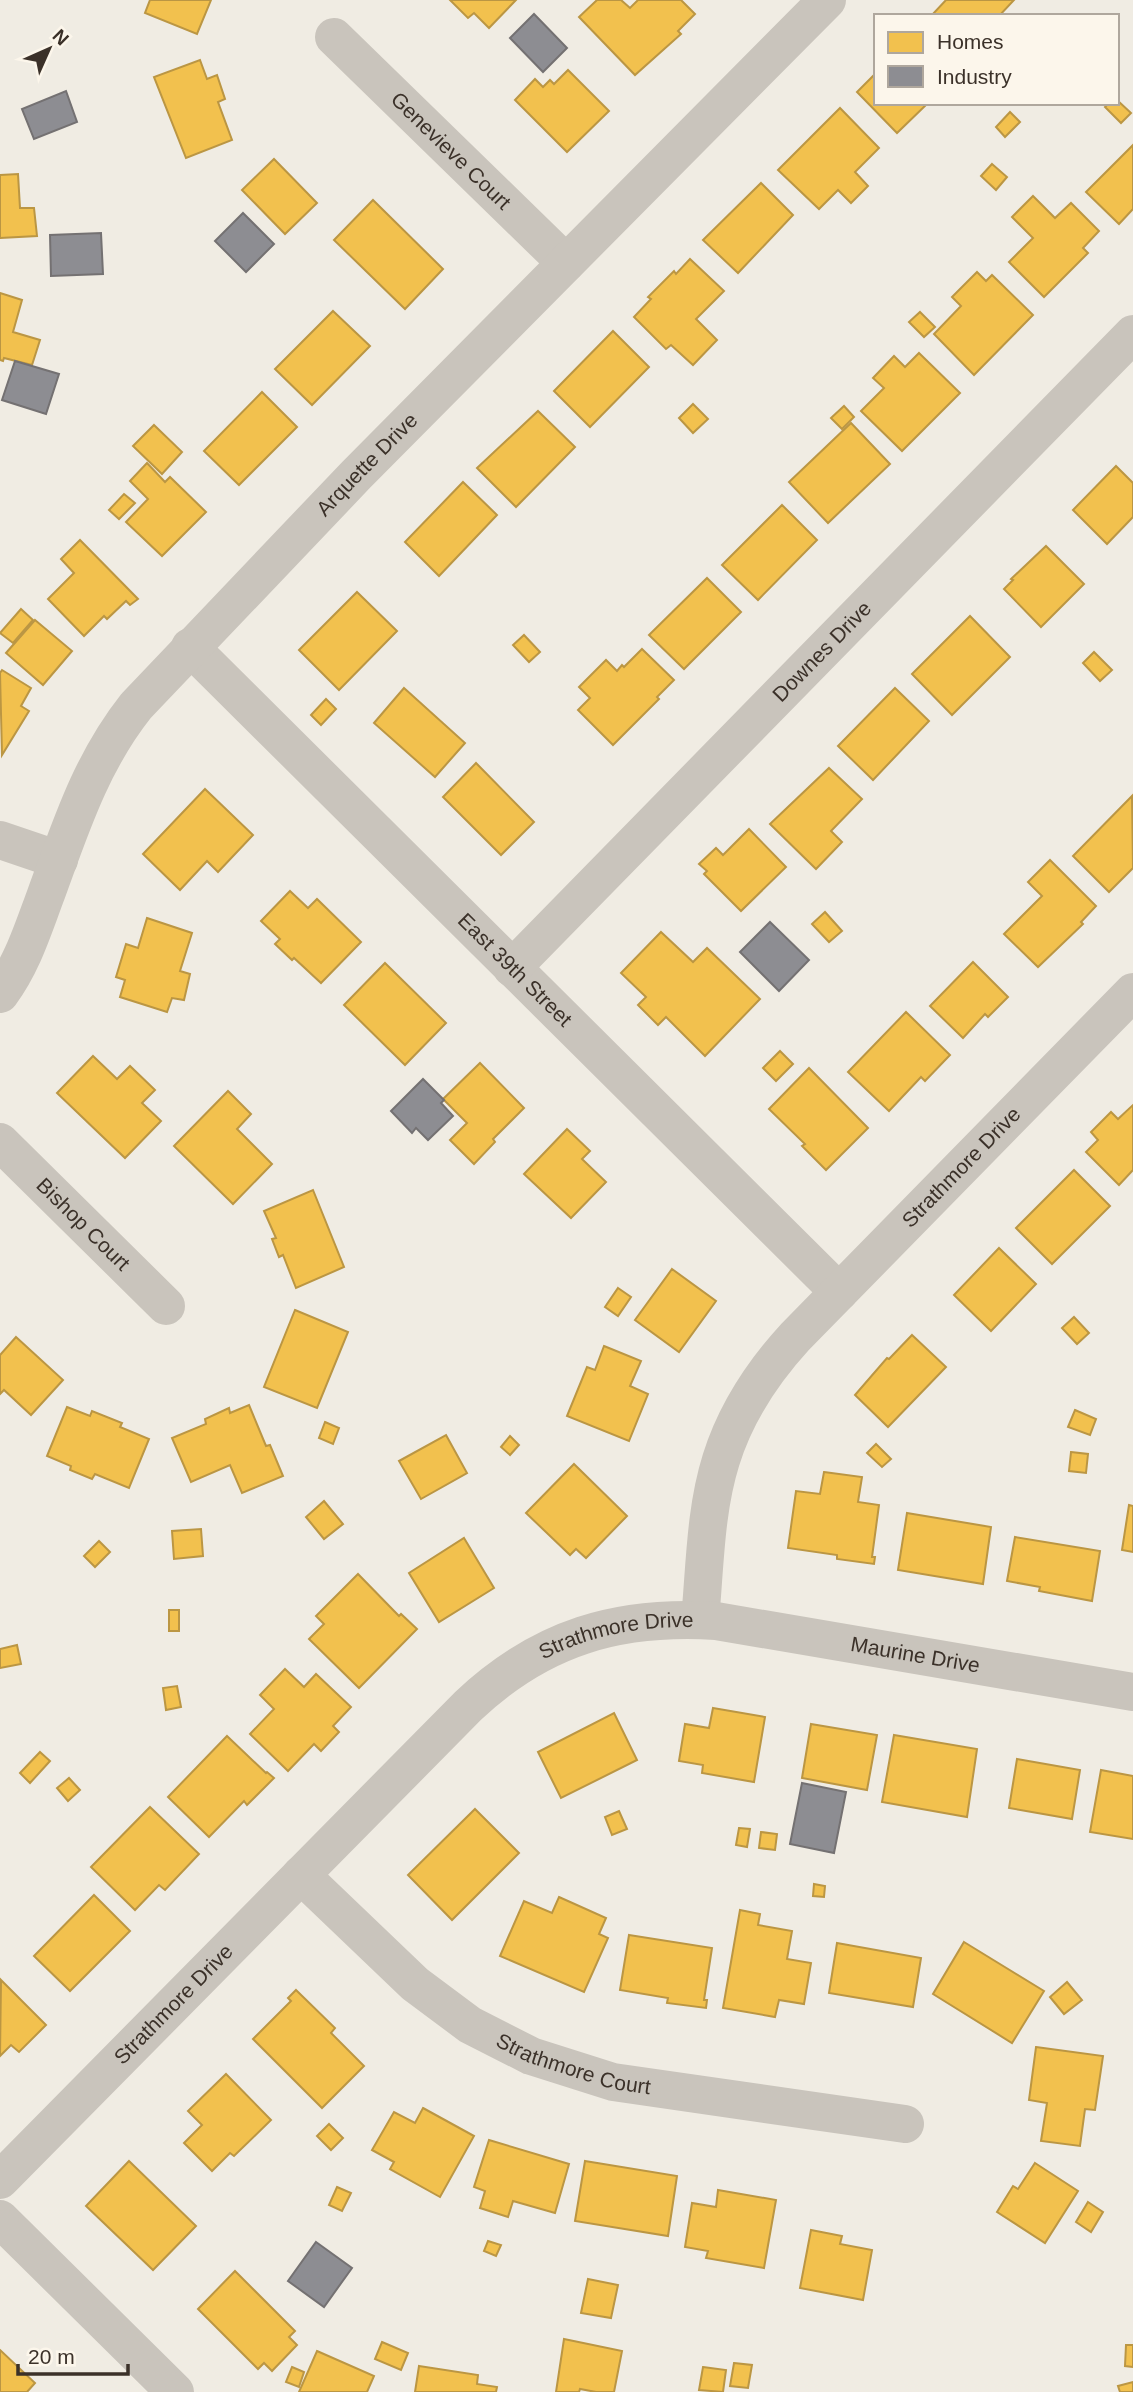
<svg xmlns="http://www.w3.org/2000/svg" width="1133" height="2392" viewBox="0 0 1133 2392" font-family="Arial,sans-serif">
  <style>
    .homes { fill: #f2c14e; stroke: #bb9643; stroke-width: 2 }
    .industry { fill: #8d8d92; stroke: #747172; stroke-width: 2 }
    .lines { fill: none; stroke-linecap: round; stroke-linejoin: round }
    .minor { stroke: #c9c4bc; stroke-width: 38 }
    .labels { text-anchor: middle; stroke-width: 7; stroke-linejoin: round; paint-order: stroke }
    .street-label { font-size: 21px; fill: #3b3129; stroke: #fcf6eb }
  </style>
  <rect width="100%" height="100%" fill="#f0ece3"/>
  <g class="homes">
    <polygon points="150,0 211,0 197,34 145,13"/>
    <polygon points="450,0 516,0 489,28 474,13 468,18"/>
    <polygon points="597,0 621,0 630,8 638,0 681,0 695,14 678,31 681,34 635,75 579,17"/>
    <polygon points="946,0 1014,0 999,16 931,16"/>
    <polygon points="200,60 207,79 217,75 225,99 218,102 232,140 186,158 154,77"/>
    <polygon points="568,70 609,111 567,152 515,100 535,79 543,87 550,80 554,84"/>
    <polygon points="876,73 876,103 928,103 897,133 857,92"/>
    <polygon points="1117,100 1131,113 1121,123 1105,107 1109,103 1117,103"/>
    <polygon points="840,108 879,148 855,172 868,186 851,203 838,190 819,209 778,170"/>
    <polygon points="1010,112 1020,122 1005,137 996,127"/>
    <polygon points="1133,145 1133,209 1119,224 1086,192"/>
    <polygon points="274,159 317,203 285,234 242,190"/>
    <polygon points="992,164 1007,177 996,190 981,176"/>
    <polygon points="18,174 20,208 34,208 37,236 0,238 0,175"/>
    <polygon points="761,183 793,215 738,273 703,240"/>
    <polygon points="1033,196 1055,218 1071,203 1099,231 1083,248 1088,253 1044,297 1009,262 1033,238 1012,217"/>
    <polygon points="373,200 443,269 405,309 334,240"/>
    <polygon points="690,259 724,291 696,319 717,340 693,365 671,345 666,349 634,317 651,299 648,297 674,271 676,274"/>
    <polygon points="977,272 986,281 992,275 1033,315 974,375 934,334 961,306 952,297"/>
    <polygon points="0,293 22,300 13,332 40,340 32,365 4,358 3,361 0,360"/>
    <polygon points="333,311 370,346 312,405 275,369"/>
    <polygon points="920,312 935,327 924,337 909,322"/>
    <polygon points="613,331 649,367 590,427 554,391"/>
    <polygon points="919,353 960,393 902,451 861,411 884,388 873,378 894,356 905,367"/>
    <polygon points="262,392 297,427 239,485 204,451"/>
    <polygon points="693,404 708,419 693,433 679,418"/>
    <polygon points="844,406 854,417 842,429 831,418"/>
    <polygon points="538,411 575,447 516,507 477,468"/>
    <polygon points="851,423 890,464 828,523 789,482"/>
    <polygon points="154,425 182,452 162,474 133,446"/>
    <polygon points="147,463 165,482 170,477 206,512 162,556 126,522 148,499 130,481"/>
    <polygon points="1116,466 1133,483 1133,517 1107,544 1073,510"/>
    <polygon points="463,482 497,515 439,576 405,542"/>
    <polygon points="124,494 135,503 119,519 109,510"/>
    <polygon points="782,505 817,540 758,600 722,565"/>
    <polygon points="80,540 138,599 130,605 126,601 107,619 104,616 84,636 48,599 74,573 61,559"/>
    <polygon points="1046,546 1084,584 1041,627 1004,589 1013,580 1011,579"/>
    <polygon points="707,578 741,612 684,669 649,635"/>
    <polygon points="357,592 397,631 339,690 299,650"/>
    <polygon points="21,609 33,620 13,643 0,633"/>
    <polygon points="970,616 1010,657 952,715 912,674"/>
    <polygon points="35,620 72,651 43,685 6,653"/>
    <polygon points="524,635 540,652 529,662 513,645"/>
    <polygon points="642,649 674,680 657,697 659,699 613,745 578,710 590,698 579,687 606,660 617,671 622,665 624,667"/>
    <polygon points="1094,652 1112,670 1100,681 1083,663"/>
    <polygon points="2,670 31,688 21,706 29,711 2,755 0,673"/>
    <polygon points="404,688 465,743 435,777 374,723"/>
    <polygon points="895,688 929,721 873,780 838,746"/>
    <polygon points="326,699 336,709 321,725 311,715"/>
    <polygon points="476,763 534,822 501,855 443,797"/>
    <polygon points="829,768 862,799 831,831 842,842 816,869 770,824"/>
    <polygon points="205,789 253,835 218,872 207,861 180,890 143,854"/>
    <polygon points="1132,796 1133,868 1109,892 1073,856"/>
    <polygon points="749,829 786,867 741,911 704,874 707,871 699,864 716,848 723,855"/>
    <polygon points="1050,860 1096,906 1081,922 1083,924 1038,967 1004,934 1042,896 1028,882"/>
    <polygon points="290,891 308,908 317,899 361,942 321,983 294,958 292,960 275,944 280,939 261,921"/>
    <polygon points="825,912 842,931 829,942 812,924"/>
    <polygon points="147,918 192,933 180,971 190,974 184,1000 172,998 167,1012 120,997 125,980 116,977 126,944 138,948"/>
    <polygon points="661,932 693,962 707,948 760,999 705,1056 666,1017 658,1025 638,1005 646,997 621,973"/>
    <polygon points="973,962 1008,997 988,1017 985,1014 963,1038 930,1006"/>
    <polygon points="385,963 446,1023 405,1065 344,1005"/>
    <polygon points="906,1012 950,1055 925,1081 921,1077 889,1111 848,1072"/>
    <polygon points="780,1051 793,1064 776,1081 763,1068"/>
    <polygon points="93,1056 117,1079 130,1066 155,1090 142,1103 161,1121 125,1158 57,1093"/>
    <polygon points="480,1063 524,1108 493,1139 495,1142 474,1164 450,1140 467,1123 443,1099"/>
    <polygon points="809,1068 868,1128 826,1170 802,1146 805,1144 769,1109"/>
    <polygon points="228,1091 251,1114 237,1129 272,1164 233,1204 174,1146"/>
    <polygon points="1133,1105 1133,1170 1119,1185 1086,1152 1098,1140 1091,1132 1111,1112 1118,1119"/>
    <polygon points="567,1129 590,1151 582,1159 606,1182 571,1218 524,1174"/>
    <polygon points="1074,1170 1110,1206 1052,1264 1016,1228"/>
    <polygon points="313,1190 344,1267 296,1288 283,1255 279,1257 272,1239 276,1238 264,1211"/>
    <polygon points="999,1248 1036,1284 991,1331 954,1295"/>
    <polygon points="672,1269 716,1301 679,1352 635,1320"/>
    <polygon points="618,1288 631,1297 618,1316 605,1307"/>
    <polygon points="295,1310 348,1332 317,1408 264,1387"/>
    <polygon points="1074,1317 1089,1333 1077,1344 1062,1328"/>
    <polygon points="912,1335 946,1367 888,1427 855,1395 887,1358 889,1359"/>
    <polygon points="16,1337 63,1380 31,1415 4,1390 0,1394 0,1355"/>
    <polygon points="604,1346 641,1361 630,1386 648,1394 629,1441 567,1416 587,1367 595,1370"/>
    <polygon points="249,1405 266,1446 270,1445 283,1476 242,1493 230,1465 191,1482 172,1438 206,1424 205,1419 229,1408 230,1413"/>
    <polygon points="67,1407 90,1416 92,1411 122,1423 120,1427 149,1439 129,1488 95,1474 92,1479 70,1470 71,1466 47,1456"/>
    <polygon points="1075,1410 1096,1419 1090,1435 1068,1427"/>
    <polygon points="325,1422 339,1428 333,1444 319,1438"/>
    <polygon points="446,1435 467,1473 421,1499 399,1461"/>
    <polygon points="510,1436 519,1445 510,1455 501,1447"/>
    <polygon points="876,1444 891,1459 882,1467 867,1453"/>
    <polygon points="1071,1452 1088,1454 1086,1473 1069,1471"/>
    <polygon points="574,1464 627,1516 586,1558 576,1549 570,1555 526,1513"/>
    <polygon points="824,1472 862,1477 858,1502 879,1505 872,1557 875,1557 874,1564 837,1559 837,1555 788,1548 796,1491 820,1494"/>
    <polygon points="324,1501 343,1524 324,1539 306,1517"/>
    <polygon points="1129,1505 1133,1506 1133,1552 1122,1550"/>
    <polygon points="907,1513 991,1527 983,1584 898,1570"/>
    <polygon points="201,1529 203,1556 174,1559 172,1531"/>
    <polygon points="1015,1537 1100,1551 1092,1601 1039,1591 1040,1587 1007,1581"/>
    <polygon points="464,1538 494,1588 439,1622 409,1573"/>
    <polygon points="99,1541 110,1552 95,1567 84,1556"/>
    <polygon points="358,1574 399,1616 401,1614 417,1629 359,1688 309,1639 324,1624 316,1616"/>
    <rect x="169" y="1610" width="10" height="21"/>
    <polygon points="17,1645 21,1664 0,1668 0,1649"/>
    <polygon points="285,1669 304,1687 316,1674 351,1707 333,1726 339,1732 321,1751 314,1744 288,1771 250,1734 274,1709 260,1695"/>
    <polygon points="177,1686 181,1707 166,1710 163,1688"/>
    <polygon points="713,1708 765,1717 754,1782 702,1773 703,1765 679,1761 685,1724 709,1728"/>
    <polygon points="614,1713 637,1760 561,1798 538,1752"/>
    <polygon points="811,1724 877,1735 867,1790 802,1778"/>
    <polygon points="894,1735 977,1749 967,1817 882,1802"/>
    <polygon points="227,1736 266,1773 267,1772 274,1778 247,1805 244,1801 209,1837 168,1797"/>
    <polygon points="40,1752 50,1761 30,1783 20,1773"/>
    <polygon points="1017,1759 1080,1770 1072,1819 1009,1808"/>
    <polygon points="1101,1770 1133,1776 1133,1839 1090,1832"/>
    <polygon points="69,1778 80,1790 68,1801 57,1788"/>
    <polygon points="150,1807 199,1854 165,1890 159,1885 135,1910 91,1867"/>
    <polygon points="475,1809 519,1853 452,1920 408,1875"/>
    <polygon points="619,1811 627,1829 612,1835 605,1817"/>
    <polygon points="739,1828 750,1829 747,1847 736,1845"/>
    <polygon points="761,1832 777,1834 775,1850 759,1848"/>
    <polygon points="814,1884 825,1886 824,1897 813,1896"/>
    <polygon points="94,1895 130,1931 70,1991 34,1956"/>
    <polygon points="559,1897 606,1918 599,1934 608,1938 584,1992 500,1956 524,1901 552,1913"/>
    <polygon points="740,1910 760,1914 758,1925 792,1931 787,1959 811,1963 804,2004 779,2000 775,2017 723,2008"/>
    <polygon points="629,1935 712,1948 704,2000 707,2000 706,2008 667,2003 668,1998 620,1990"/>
    <polygon points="964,1942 1044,1991 1012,2043 933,1994"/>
    <polygon points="837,1943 921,1958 913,2007 829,1993"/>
    <polygon points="1,1980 46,2025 19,2052 11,2045 0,2056"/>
    <polygon points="1067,1982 1082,2000 1064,2014 1050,1997"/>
    <polygon points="296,1990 335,2028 331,2033 364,2066 322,2108 253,2039 291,2001 288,1998"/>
    <polygon points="1036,2047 1103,2056 1095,2110 1085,2109 1080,2146 1041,2141 1047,2103 1029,2100"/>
    <polygon points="226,2074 271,2120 234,2156 230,2153 212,2171 184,2143 202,2125 188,2111"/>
    <polygon points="423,2108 474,2136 440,2197 390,2169 394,2162 372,2150 394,2112 415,2123"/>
    <polygon points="329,2124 343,2138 331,2150 317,2136"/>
    <polygon points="489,2140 569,2164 555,2213 513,2201 508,2217 480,2208 485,2191 474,2187"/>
    <polygon points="129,2161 196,2226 153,2270 86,2206"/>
    <polygon points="585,2161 677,2176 668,2236 575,2221"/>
    <polygon points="1035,2163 1078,2191 1045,2243 997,2212 1013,2186 1018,2189"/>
    <polygon points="337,2187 351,2193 342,2211 329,2205"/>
    <polygon points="718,2190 776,2200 764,2268 706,2258 708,2251 685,2247 692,2203 716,2207"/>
    <polygon points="1088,2202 1103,2212 1091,2232 1076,2222"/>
    <polygon points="811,2230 842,2236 840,2244 872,2250 863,2300 800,2288"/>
    <polygon points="488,2241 501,2245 496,2256 484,2251"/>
    <polygon points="235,2271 295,2331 289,2337 297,2345 272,2371 264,2363 258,2369 198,2309"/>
    <polygon points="588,2279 618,2285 611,2318 581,2313"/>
    <polygon points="564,2339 622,2351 614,2392 596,2392 580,2389 579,2392 556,2392"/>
    <polygon points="382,2342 408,2353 401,2370 375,2359"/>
    <polygon points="1126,2345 1133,2345 1133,2367 1125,2366"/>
    <polygon points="0,2350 35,2383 27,2392 0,2392"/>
    <polygon points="317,2351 374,2376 367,2392 299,2392"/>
    <polygon points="734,2363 752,2365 748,2388 730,2386"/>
    <polygon points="419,2366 478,2375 477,2384 497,2387 496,2392 415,2392"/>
    <polygon points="292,2367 304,2372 299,2387 286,2382"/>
    <polygon points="703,2367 726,2370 723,2392 699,2390"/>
    <polygon points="1133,2382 1133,2392 1120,2392 1118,2386"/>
  </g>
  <g class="industry">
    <polygon points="534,14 567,48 543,72 510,38"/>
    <polygon points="66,91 77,122 34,139 22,109"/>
    <polygon points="243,213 274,244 246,272 215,241"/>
    <polygon points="101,233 103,274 51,276 50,235"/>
    <polygon points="15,361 59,374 46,414 2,400"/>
    <polygon points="770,922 809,960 779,991 740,952"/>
    <polygon points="423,1079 444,1100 441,1103 453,1116 428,1140 416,1128 412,1133 391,1111"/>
    <polygon points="802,1783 846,1792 834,1853 790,1844"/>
    <polygon points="316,2242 352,2268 324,2307 288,2281"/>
  </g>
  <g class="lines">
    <g class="minor">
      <path id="s1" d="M 334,37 L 566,263"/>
      <path id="s2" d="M 190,647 L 839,1292"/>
      <polyline points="0,840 59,860"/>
      <path id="s3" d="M 512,968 L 1133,334"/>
      <path id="s4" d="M 0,994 C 22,964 32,932 45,897 C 70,829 90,764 136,706 L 356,475 L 827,0"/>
      <path id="s5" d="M 0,1142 L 166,1306"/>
      <path id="s6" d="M 700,1620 C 705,1567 705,1511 721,1460 C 735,1415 763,1372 795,1337 L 1133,992"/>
      <path id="s7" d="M 301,1875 L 415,1984 L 470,2025 L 531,2056 L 613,2082 L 905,2124"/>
      <path id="s8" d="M 0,2180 L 468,1706 C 541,1637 618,1615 716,1621 L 1133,1692"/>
      <polyline points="0,2219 175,2392"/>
    </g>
  </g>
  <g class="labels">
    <g class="street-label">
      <text dy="7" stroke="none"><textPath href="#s1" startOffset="163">Genevieve Court</textPath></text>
      <text dy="7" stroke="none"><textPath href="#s4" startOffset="654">Arquette Drive</textPath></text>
      <text dy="7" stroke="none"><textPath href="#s3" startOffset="443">Downes Drive</textPath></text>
      <text dy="7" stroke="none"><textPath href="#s2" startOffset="458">East 39th Street</textPath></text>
      <text dy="7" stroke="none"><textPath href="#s6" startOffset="544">Strathmore Drive</textPath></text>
      <text dy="7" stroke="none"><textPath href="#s5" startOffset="117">Bishop Court</textPath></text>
      <text dy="7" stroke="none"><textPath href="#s8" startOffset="835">Strathmore Drive</textPath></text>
      <text dy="7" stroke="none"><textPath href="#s8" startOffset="1139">Maurine Drive</textPath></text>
      <text dy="7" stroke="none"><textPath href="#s8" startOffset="247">Strathmore Drive</textPath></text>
      <text dy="7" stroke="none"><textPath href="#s7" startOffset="338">Strathmore Court</textPath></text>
    </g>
  </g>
  <rect x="874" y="14" width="245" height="91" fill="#fcf6eb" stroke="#afa79d" stroke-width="2"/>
  <rect x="888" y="32" width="35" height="21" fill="#f2c14e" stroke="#afa79d" stroke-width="2"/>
  <text x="937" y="49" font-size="21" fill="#3b3129">Homes</text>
  <rect x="888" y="66" width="35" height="21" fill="#8d8d92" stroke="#afa79d" stroke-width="2"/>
  <text x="937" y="84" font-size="21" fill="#3b3129">Industry</text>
  <g transform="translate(49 49) rotate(45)" stroke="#fcf6eb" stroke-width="5" paint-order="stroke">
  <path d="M0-5L12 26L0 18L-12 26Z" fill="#3b3129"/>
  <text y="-10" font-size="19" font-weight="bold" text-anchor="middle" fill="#3b3129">N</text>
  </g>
  <path d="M18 2364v10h110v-10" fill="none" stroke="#3b3129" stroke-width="3.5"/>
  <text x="28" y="2364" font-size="21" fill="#3b3129" stroke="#fcf6eb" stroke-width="5" paint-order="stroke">20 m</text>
</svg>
